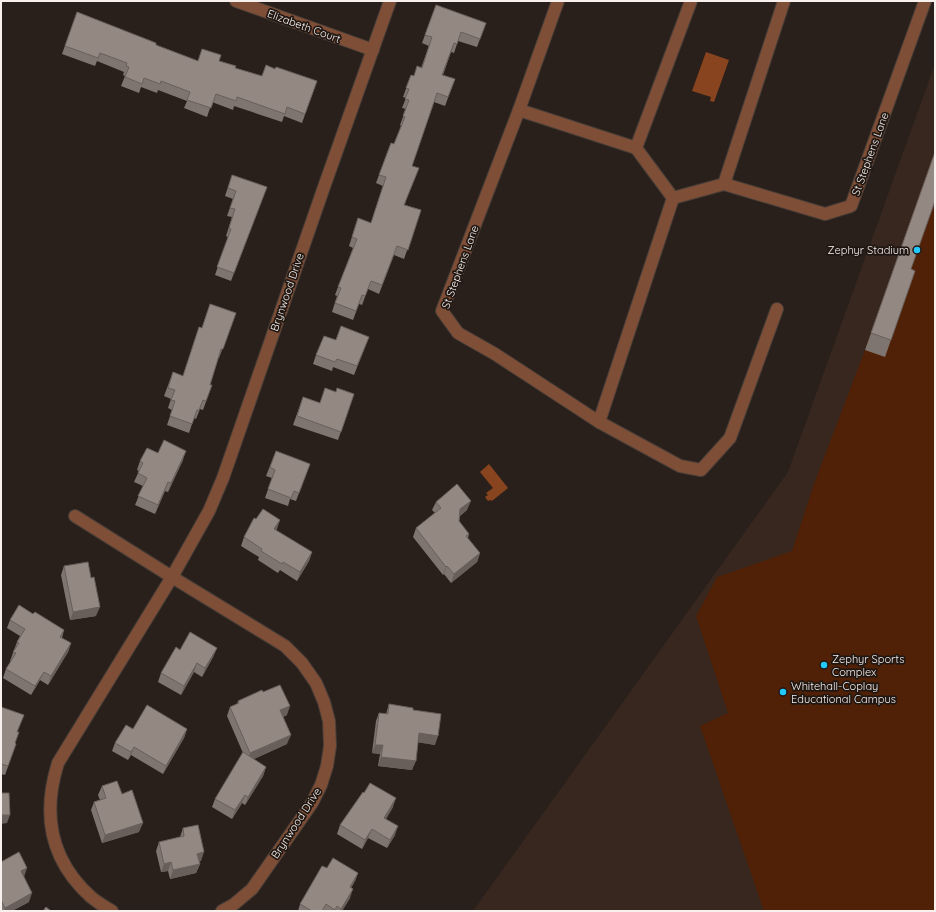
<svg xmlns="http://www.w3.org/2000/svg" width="936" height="912" viewBox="0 0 936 912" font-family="Quicksand,sans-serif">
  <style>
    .built { fill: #37271f }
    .green { fill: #502106 }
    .water { fill: #88441e }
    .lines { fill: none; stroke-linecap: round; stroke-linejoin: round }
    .minor-casing { stroke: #473d38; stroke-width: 14 }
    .minor { stroke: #7e4e36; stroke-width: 12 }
    .wall { fill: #7f7570 }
    .shaded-wall { fill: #685f5b }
    .building { fill: #948882; stroke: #685f5b }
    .poi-dot { fill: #24c9fe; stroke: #201712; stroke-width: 1.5 }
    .labels { text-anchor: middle; stroke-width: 3.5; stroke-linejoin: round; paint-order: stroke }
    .street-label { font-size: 11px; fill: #f7f0ed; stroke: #201712 }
    .poi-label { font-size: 11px; fill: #f7f0ed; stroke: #201712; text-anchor: start }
  </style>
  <rect width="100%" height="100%" fill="#2a201b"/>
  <polygon class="built" points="935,64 935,911 473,911 788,472"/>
  <polygon class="green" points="935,150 935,911 764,911 700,726 728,713 696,616 717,577 792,551 814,484 865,350"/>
  <g class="water">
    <polygon points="706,52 729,60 714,102 710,101 711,97 692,91"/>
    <polygon points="489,464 508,488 492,501 491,500 488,501 485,497 488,495 486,493 493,488 480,472"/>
  </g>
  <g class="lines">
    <defs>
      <g id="minor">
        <polyline points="236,1 373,50"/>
        <polyline points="558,1 519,110 442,311 458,333 495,354 599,422 673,198 724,184 825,214 851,206 925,1"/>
        <polyline points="519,110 636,148 691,1"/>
        <polyline points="636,148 673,198"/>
        <polyline points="724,184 784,1"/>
        <polyline points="599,422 680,466 701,470 730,438 777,309"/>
        <polyline points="75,516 172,577 209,511 223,478 324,187 390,1"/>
        <path d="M 112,911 C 105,907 97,902 91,897 C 50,860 42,814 58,763 L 172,577 L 285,646 L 302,663 L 316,683 L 324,702 L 329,721 L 330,746 L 327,766 L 321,785 L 312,803 L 252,889 L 233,905 L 222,911"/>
      </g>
    </defs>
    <use href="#minor" class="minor-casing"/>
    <use href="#minor" class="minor"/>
  </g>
  <g class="wall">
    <polygon points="436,5 486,23 477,47 458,41 454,53 451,52 443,75 455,79 445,106 434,102 412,166 405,205 421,210 404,259 394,255 379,294 368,289 362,305 359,304 353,320 332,312 337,296 335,295 353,248 349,246 358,218 371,223 383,186 376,183 391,143 394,144 401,126 400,125 406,109 402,108 406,98 403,97 411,75 413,76 421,68 429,46 422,43"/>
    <polygon points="77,12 156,45 198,61 219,61 235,68 262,76 275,69 317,81 302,123 284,116 282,122 234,106 233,110 212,102 207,117 184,108 187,101 158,90 157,93 141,87 139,93 121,86 125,76 123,75 124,72 97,61 95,66 62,54"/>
    <polygon points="935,152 911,269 915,271 885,357 865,350"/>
    <polygon points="232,175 267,187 231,281 215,275 228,237 226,236 232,217 227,216 233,199 225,196"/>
    <polygon points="210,304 236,313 219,358 218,358 210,385 212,385 203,410 200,409 196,419 194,418 189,433 167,425 172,410 168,408 171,399 164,396 173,372 183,376 199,327 202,328"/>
    <polygon points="369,337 354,375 333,367 332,371 313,364 316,355 336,340"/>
    <polygon points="336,392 354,394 338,440 293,425 303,397 320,403"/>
    <polygon points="276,451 310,464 296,501 290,499 288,506 265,498 272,478 266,476"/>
    <polygon points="158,453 183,460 168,492 165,491 155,514 135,505 143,486 134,482 139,471 137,470 140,461"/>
    <polygon points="436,502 467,510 460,516 459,521 469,534 468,538 480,553 477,562 451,583 444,574 443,575 413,537 416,528 435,513 432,510"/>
    <polygon points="277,529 276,530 312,552 309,561 297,581 280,570 278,573 258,560 259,557 241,546 244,537"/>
    <polygon points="64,566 96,616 70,620 61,575"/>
    <polygon points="33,614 64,630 62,638 71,643 68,652 48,685 40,680 31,695 3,678 6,669 11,661 10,661 17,642 20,636 7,628 10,620"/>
    <polygon points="217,648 213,657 202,677 194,672 181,695 158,682 161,673 180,650"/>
    <polygon points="263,692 287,715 283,717 287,744 254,759 266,767 263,776 245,805 242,803 232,819 212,807 215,799 243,753 227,716 230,707 237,704 238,701"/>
    <polygon points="389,704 413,710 435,745 418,742 412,770 378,766 380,754 372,753 376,721 379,713 386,714"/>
    <polygon points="1,707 17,732 15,743 16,744 5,775 1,774"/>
    <polygon points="133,729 187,729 184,738 163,774 131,755 128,760 112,751 115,743"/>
    <polygon points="102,786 122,794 139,832 102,843 91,810 94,802 100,800 98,795"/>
    <polygon points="393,807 386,819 395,835 387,848 368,838 362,849 337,834 340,825"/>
    <polygon points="183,828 201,861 199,861 200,864 196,873 170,879 168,871 161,872 156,851 159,842 180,837"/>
    <polygon points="1,862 24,876 29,902 12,911 1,911"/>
    <polygon points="327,868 358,873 355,881 351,888 350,898 342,911 298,911 300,904"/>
  </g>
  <g class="shaded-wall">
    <polygon points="186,451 183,460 168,492 171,483"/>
    <polygon points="168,482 165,491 155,514 158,505"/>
    <polygon points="471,501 467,510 457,518 460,509"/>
    <polygon points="280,520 277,529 271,538 274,529"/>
    <polygon points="312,552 309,561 297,581 300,572"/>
    <polygon points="480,553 477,562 451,583 454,574"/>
    <polygon points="447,566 444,574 443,575 446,567"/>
    <polygon points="100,607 96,616 70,620 73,612"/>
    <polygon points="71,643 68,652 48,685 51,676"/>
    <polygon points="217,648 213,657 202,677 205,668"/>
    <polygon points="197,663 194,672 181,695 184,686"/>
    <polygon points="44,672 40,680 31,695 35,686"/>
    <polygon points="290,706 287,715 277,719 280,710"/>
    <polygon points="187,729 184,738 163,774 166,766"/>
    <polygon points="419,733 438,736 435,745 416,742"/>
    <polygon points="291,735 287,744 247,762 250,753"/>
    <polygon points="375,745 383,745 380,754 372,753"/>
    <polygon points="134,747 131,755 128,760 131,752"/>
    <polygon points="381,757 416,761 412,770 378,766"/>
    <polygon points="266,767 263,776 245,805 248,797"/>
    <polygon points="245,795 242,803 232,819 235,810"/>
    <polygon points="396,798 393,807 381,827 384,818"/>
    <polygon points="1,815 10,815 7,823 1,824"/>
    <polygon points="143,823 139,832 102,843 105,835"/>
    <polygon points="398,826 395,835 387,848 390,840"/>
    <polygon points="372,829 368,838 362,849 365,840"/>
    <polygon points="204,852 201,861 194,862 197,854"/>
    <polygon points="171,862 168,871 161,872 164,864"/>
    <polygon points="200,864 196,873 170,879 173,870"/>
    <polygon points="27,868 24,877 21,871"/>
    <polygon points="358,873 355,881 346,896 350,887"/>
    <polygon points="353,889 350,898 342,911 340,911"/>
    <polygon points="32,893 29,902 12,911 4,911 5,908"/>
  </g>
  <g class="building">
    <polygon points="436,5 486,23 480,39 461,32 457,44 454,43 442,75 455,79 448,97 437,93 412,166 419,168 404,205 421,210 408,250 397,246 382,285 371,281 365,296 362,295 356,311 335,303 341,288 338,287 357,239 352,237 358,218 371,223 386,177 379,175 391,143 394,144 405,117 403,116 409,100 405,99 409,89 406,88 411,75 414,76 417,66 422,68 432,37 425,35"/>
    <polygon points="77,12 156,43 156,45 198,61 202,49 221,55 219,61 236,66 235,68 262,76 266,65 275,69 276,67 317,81 305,114 287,107 285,114 237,97 236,101 216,94 211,108 187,100 190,92 161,81 160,84 144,78 142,84 125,77 129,67 126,66 127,63 100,53 98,58 65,46"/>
    <polygon points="935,152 935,201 911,269 915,271 891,340 871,333"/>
    <polygon points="232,175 267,187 234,273 217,267 231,229 229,228 235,209 230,208 236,191 228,188"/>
    <polygon points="210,304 236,313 223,349 221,349 210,385 212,385 206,401 203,400 199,410 197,410 192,424 170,416 175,401 171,400 175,390 168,388 173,372 183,376 199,327 202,328"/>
    <polygon points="341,326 369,337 357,366 337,359 335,362 316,355 324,336 336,340"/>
    <polygon points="325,388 336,392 337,388 354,394 341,432 297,416 303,397 320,403"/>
    <polygon points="164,440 186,451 171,483 168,482 158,505 138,496 147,478 138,473 143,463 140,461 147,448 158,453"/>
    <polygon points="276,451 310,464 299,493 294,491 291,498 268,489 275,470 270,467"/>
    <polygon points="457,484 471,501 460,509 459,521 469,534 466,536 480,553 454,574 447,566 446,567 416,528 441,508 436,502"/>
    <polygon points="263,509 280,520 274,529 312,552 300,572 283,562 282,564 261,551 262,549 244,537 254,518 256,519"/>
    <polygon points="88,562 91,578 94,577 100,607 73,612 64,566"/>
    <polygon points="19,605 33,614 35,612 64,630 60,637 71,643 51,676 44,672 35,686 6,669 16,653 13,652 19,643 17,642 25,629 10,620"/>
    <polygon points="190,632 217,648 205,668 197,663 184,686 161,673 176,647 180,650"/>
    <polygon points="280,685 290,706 280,710 291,735 250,753 230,707 239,703 238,701 262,690 263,692"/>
    <polygon points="389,704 413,708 413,710 441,714 438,736 419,733 416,761 381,757 383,745 375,745 379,713 388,714"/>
    <polygon points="147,705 187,729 166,766 134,747 131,752 115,743 126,725 133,729"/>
    <polygon points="1,707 24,715 17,732 19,732 15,743 16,744 8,766 1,764"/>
    <polygon points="243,752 266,767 248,797 245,795 235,810 215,799"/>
    <polygon points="117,781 122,794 132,790 143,823 105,835 94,802 106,798 102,786"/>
    <polygon points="370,783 396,798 384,818 398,826 390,840 372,829 365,840 340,825 363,792 364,793"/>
    <polygon points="1,793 9,793 10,815 1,815"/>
    <polygon points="198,825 204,852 197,854 200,864 173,870 171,862 164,864 159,842 184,836 183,828"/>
    <polygon points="19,852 27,868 21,871 32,893 5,908 1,900 1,862"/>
    <polygon points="333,858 358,873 350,887 353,889 341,909 337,906 335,910 326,904 322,911 312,911 300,904 322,866 327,868"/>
    <polygon points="46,907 51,911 43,911"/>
  </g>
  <g class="poi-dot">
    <circle cx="917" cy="250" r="4"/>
    <circle cx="824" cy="665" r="4"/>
    <circle cx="783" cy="692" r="4"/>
  </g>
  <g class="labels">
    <g class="street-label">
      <text transform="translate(304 26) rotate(20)" y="4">Elizabeth Court</text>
      <text transform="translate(870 154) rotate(-70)" y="4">St Stephens Lane</text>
      <text transform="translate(460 267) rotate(-70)" y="4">St Stephens Lane</text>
      <text transform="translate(287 292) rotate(-71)" y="4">Brynwood Drive</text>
      <text transform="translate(296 823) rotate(-57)" y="4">Brynwood Drive</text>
    </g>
    <g class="poi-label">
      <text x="909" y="254" text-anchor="end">Zephyr Stadium</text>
      <text x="832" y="663">Zephyr Sports<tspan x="832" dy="13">Complex</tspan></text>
      <text x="791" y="690">Whitehall-Coplay<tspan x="791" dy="13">Educational Campus</tspan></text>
    </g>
  </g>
  <rect width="936" height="912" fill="none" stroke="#f7f0ed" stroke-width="4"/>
</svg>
